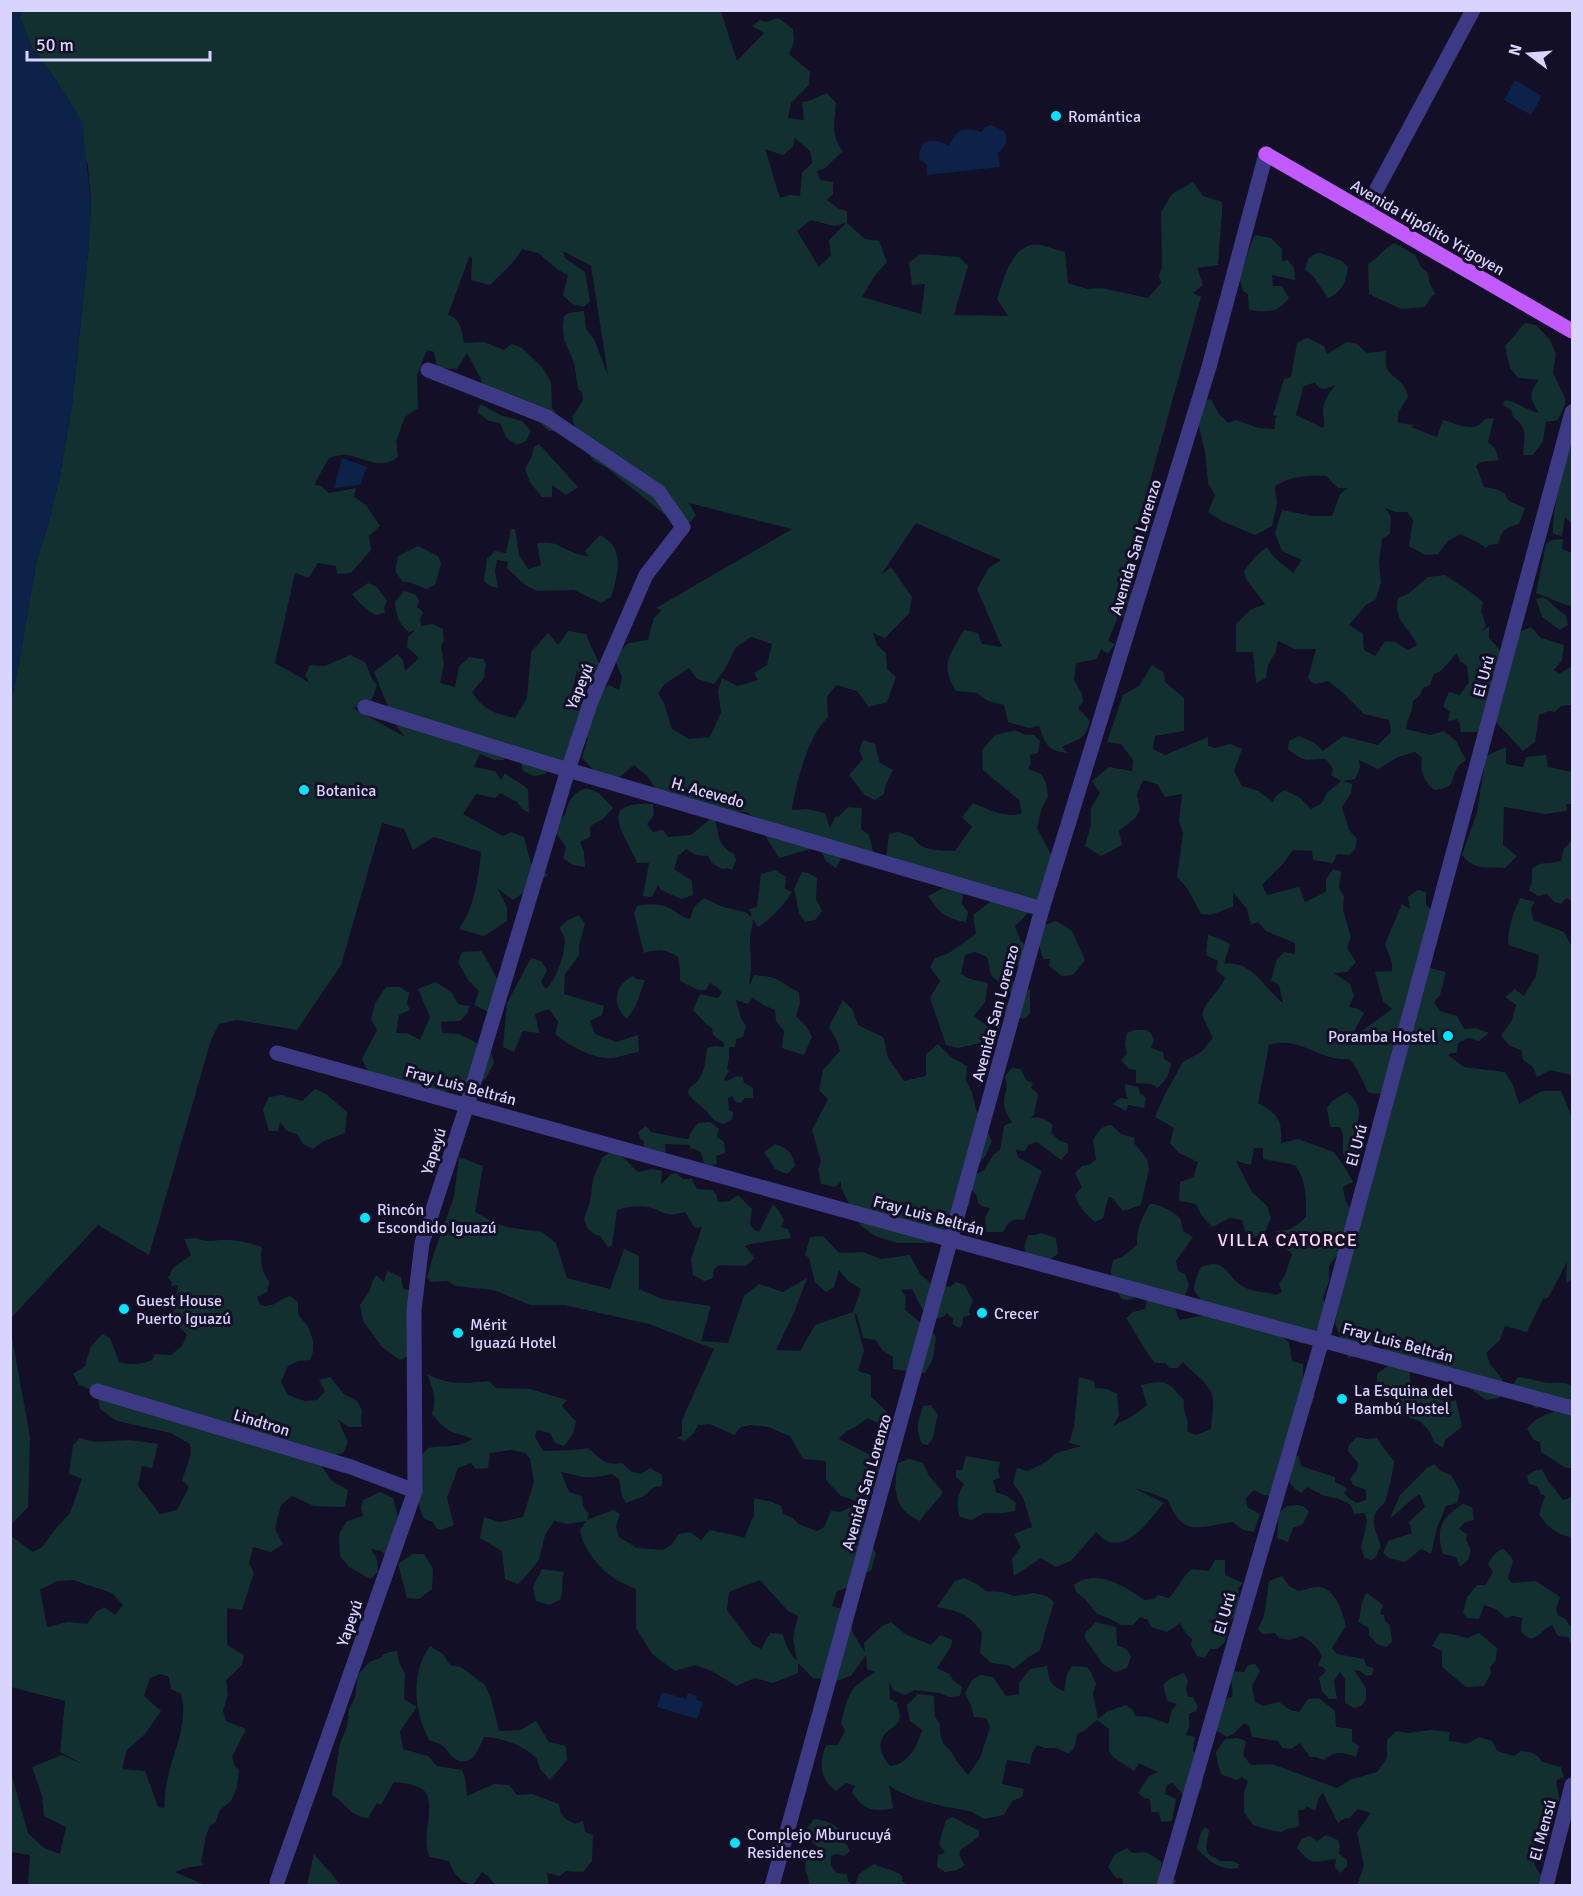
<svg xmlns="http://www.w3.org/2000/svg" width="1583" height="1896" viewBox="0 0 1583 1896" font-family="Signika,sans-serif">
  <style>
    .green { fill: #12302f; fill-rule: evenodd }
    .water { fill: #0c2248 }
    .lines { fill: none; stroke-linecap: round; stroke-linejoin: round }
    .minor { stroke: #3d3a85; stroke-width: 15 }
    .major { stroke: #c25bff; stroke-width: 15 }
    .poi-dot { fill: #00e5ff; stroke: #130f26; stroke-width: 2 }
    .labels { text-anchor: middle; stroke-width: 6; stroke-linejoin: round; paint-order: stroke }
    .poi-label { font-size: 16px; fill: #d9d4ff; stroke: #130f26; text-anchor: start }
    .street-label { font-size: 16px; fill: #d9d4ff; stroke: #130f26 }
    .neighbourhood-label { font-size: 18px; letter-spacing: 1.5px; fill: #ffd6f0; stroke: #130f26 }
  </style>
  <rect width="100%" height="100%" fill="#130f26"/>
  <g class="green">
    <path d="M 21,11 L 721,11 L 737,61 L 764,33 L 752,26 L 760,20 L 766,22 L 778,18 L 793,29 L 794,42 L 789,54 L 810,72 L 809,85 L 791,103 L 788,118 L 804,120 L 802,102 L 809,101 L 827,93 L 836,103 C 835,122 830,136 843,151 L 825,168 L 817,171 L 820,180 L 833,182 L 833,194 L 827,200 L 839,209 L 847,211 L 847,223 L 865,239 L 879,241 L 887,262 L 874,277 L 862,297 L 921,314 L 925,284 L 912,285 L 909,262 L 921,254 L 959,257 L 968,266 L 954,315 L 1008,316 L 997,299 C 1003,281 1010,249 1032,245 C 1041,243 1056,250 1065,252 L 1068,283 L 1087,289 L 1102,288 L 1148,298 L 1161,283 L 1159,275 L 1162,267 L 1161,212 L 1172,194 L 1193,182 L 1203,196 L 1222,202 L 1222,214 L 1218,265 L 1197,268 L 1203,285 L 1193,293 L 1201,297 L 1122,582 L 1138,599 L 1129,603 L 1124,612 L 1128,617 L 1126,619 L 1119,614 L 1108,641 L 1115,644 L 1108,654 L 1101,649 L 1097,659 L 1076,663 L 1074,680 L 1082,694 L 1083,702 L 1078,708 L 1090,721 C 1085,741 1077,739 1062,747 L 1068,753 C 1047,751 1045,743 1039,726 L 1029,728 L 1008,722 L 1004,705 L 988,701 L 977,693 L 956,691 C 939,662 950,656 964,630 L 978,633 L 982,644 L 1002,647 L 977,589 L 988,569 L 1001,560 L 916,523 L 881,575 L 891,567 L 912,597 L 909,613 L 885,638 L 873,633 L 877,645 L 886,653 L 887,669 L 896,677 L 887,702 L 869,707 L 857,691 L 836,685 L 827,697 L 828,718 C 809,732 795,787 792,810 L 807,809 L 825,813 L 830,828 L 835,817 L 839,816 L 848,807 L 862,808 L 861,829 L 869,835 L 875,860 L 873,867 L 843,855 L 836,868 L 826,861 L 820,849 L 807,850 L 779,858 L 767,839 L 761,821 L 746,812 L 725,811 L 658,793 L 648,777 L 634,765 L 621,776 L 602,786 L 595,771 L 582,758 L 588,738 L 583,739 L 563,763 L 553,765 L 545,774 L 534,776 L 523,771 L 521,761 L 511,752 L 503,760 L 494,760 L 480,754 L 474,767 L 495,771 L 501,780 L 505,773 C 512,780 522,782 528,790 L 529,813 L 522,809 L 517,802 L 500,793 L 495,798 L 476,794 L 463,814 L 503,836 L 511,832 L 524,837 L 531,864 L 548,875 L 513,900 L 497,888 L 507,907 L 507,921 L 484,936 L 459,929 C 475,907 478,878 481,852 L 434,837 L 413,850 L 404,829 L 382,823 L 341,965 L 297,1030 L 237,1020 L 219,1024 L 211,1040 L 149,1255 L 98,1225 L 11,1318 L 11,701 L 19,663 L 36,563 L 50,518 L 60,475 L 72,405 L 89,244 L 91,203 L 88,165 L 59,84 L 32,48 L 20,18 ZM 795,138 L 810,151 L 812,163 L 802,173 L 800,196 L 790,195 L 780,198 L 765,149 L 783,155 L 793,147 ZM 811,220 L 834,226 L 846,223 L 829,240 L 831,255 L 819,267 L 797,231 ZM 522,249 L 538,253 L 558,270 L 568,275 L 563,295 L 572,304 L 584,307 L 590,301 L 585,272 L 565,258 L 563,251 L 591,266 L 608,375 L 594,339 L 586,329 L 584,311 L 569,313 L 564,316 L 563,327 L 564,340 L 574,362 L 578,389 L 582,392 L 583,400 L 572,417 L 580,443 L 594,461 L 607,468 L 664,514 L 675,515 L 679,520 L 691,522 L 696,515 L 689,503 L 792,529 L 656,608 L 662,610 L 654,618 L 648,640 L 628,643 L 614,658 L 622,677 L 619,690 L 609,685 L 591,700 L 586,694 L 573,689 L 577,670 L 585,684 L 599,688 L 604,675 C 599,660 591,649 586,634 L 568,631 L 558,645 L 548,633 L 531,652 L 527,698 L 515,718 C 495,713 484,711 472,692 L 484,678 L 486,664 L 483,659 L 469,657 L 459,667 L 455,687 L 440,683 L 444,665 L 441,646 L 444,641 L 443,629 L 433,624 L 421,626 L 420,619 L 423,612 L 417,607 L 419,600 L 415,594 L 404,591 L 395,602 C 396,614 398,624 409,632 L 415,630 L 408,637 L 407,647 L 419,658 L 405,671 L 403,660 L 397,654 L 374,672 L 395,724 L 405,737 L 353,708 C 371,702 371,705 377,685 L 372,679 L 365,662 L 350,655 L 325,666 L 310,665 L 305,676 L 310,683 L 275,663 L 295,573 L 309,578 L 318,563 L 336,566 L 337,574 L 351,573 L 371,550 L 369,536 L 380,526 L 366,505 L 354,497 L 356,488 L 329,493 L 321,486 L 315,485 L 316,481 L 329,458 C 335,456 342,454 348,455 C 365,459 383,470 398,457 L 396,441 L 405,417 L 418,408 L 417,375 L 427,350 L 434,352 L 437,368 L 457,369 L 467,353 L 481,379 L 483,389 L 538,421 L 549,431 L 560,430 L 566,425 L 552,408 L 551,382 L 542,367 L 521,347 L 511,344 L 504,350 L 484,342 L 464,343 C 461,330 462,320 448,315 L 470,255 L 472,259 L 471,280 L 490,285 C 501,273 514,264 522,249 ZM 751,637 L 772,644 L 767,665 L 754,673 L 758,680 L 737,686 L 722,678 L 718,691 L 721,712 L 710,737 L 689,739 L 672,729 L 664,703 L 658,693 L 665,684 L 689,668 L 697,679 L 714,684 L 725,669 L 736,647 Z"/>
    <path d="M 1255,235 L 1271,238 L 1282,249 L 1282,261 L 1288,260 L 1294,268 L 1295,280 L 1272,275 L 1273,286 L 1282,286 L 1289,298 C 1277,314 1267,312 1249,310 L 1248,294 L 1243,291 L 1239,277 C 1246,263 1248,249 1255,235 Z"/>
    <path d="M 1395,243 L 1415,255 L 1421,267 L 1428,273 L 1429,281 L 1435,294 L 1432,296 L 1425,307 L 1401,309 L 1369,294 L 1368,264 C 1380,257 1381,250 1395,243 Z"/>
    <path d="M 1320,253 L 1340,260 L 1348,266 C 1347,280 1342,293 1328,298 L 1313,276 L 1305,270 C 1307,259 1309,255 1320,253 Z"/>
    <path d="M 1525,323 L 1536,325 L 1550,340 L 1556,354 L 1553,373 L 1565,398 L 1565,405 L 1558,420 L 1546,422 L 1543,441 L 1533,455 L 1523,455 C 1524,437 1529,429 1513,417 L 1511,410 L 1503,405 L 1505,400 C 1518,402 1526,410 1539,413 C 1530,398 1528,394 1539,380 L 1518,378 L 1510,368 L 1505,346 Z"/>
    <path d="M 1308,338 L 1324,346 L 1327,354 L 1347,342 L 1357,344 L 1367,353 L 1386,351 C 1386,355 1385,362 1386,366 C 1390,379 1405,378 1408,397 L 1398,413 L 1398,423 L 1415,425 L 1411,427 L 1437,437 L 1443,420 C 1459,424 1474,434 1485,419 L 1494,418 L 1488,442 L 1495,448 L 1499,460 L 1481,462 L 1476,466 L 1484,487 L 1496,489 L 1504,493 L 1509,501 L 1525,508 L 1519,524 C 1504,528 1503,529 1498,544 L 1488,545 L 1486,548 L 1477,542 L 1460,534 L 1448,541 L 1438,554 L 1425,555 L 1409,546 L 1413,520 L 1407,512 L 1395,512 L 1385,508 L 1391,517 L 1390,534 L 1382,539 L 1379,562 L 1381,583 L 1376,599 L 1366,605 L 1349,625 L 1363,634 L 1364,650 L 1375,656 L 1385,641 L 1395,642 L 1408,650 L 1417,645 C 1409,626 1393,621 1398,598 L 1408,594 L 1428,577 L 1445,575 L 1472,593 L 1483,602 L 1481,611 L 1486,625 L 1482,631 L 1489,626 L 1489,638 L 1499,649 L 1501,655 L 1519,632 L 1531,627 L 1541,638 L 1564,645 L 1562,660 L 1554,670 L 1559,674 L 1572,666 L 1572,705 L 1561,706 L 1555,712 L 1549,711 L 1539,715 L 1535,742 L 1523,751 L 1491,717 L 1481,732 L 1461,732 L 1460,724 L 1457,719 L 1448,721 L 1450,712 L 1443,706 L 1449,692 L 1460,695 L 1469,682 L 1467,666 L 1460,661 L 1457,653 L 1441,671 L 1434,674 L 1430,685 L 1423,688 L 1420,695 L 1413,701 C 1413,712 1407,718 1406,729 L 1430,735 L 1444,731 L 1456,741 L 1466,760 C 1463,762 1460,764 1458,767 C 1448,781 1459,787 1434,790 C 1423,780 1420,772 1422,758 L 1415,752 L 1398,757 L 1378,769 L 1359,760 L 1360,768 L 1355,779 L 1343,781 L 1352,784 L 1351,794 L 1342,807 L 1349,830 L 1357,839 L 1355,849 L 1350,855 L 1337,854 L 1333,863 L 1313,860 L 1312,851 L 1293,850 L 1283,864 L 1262,885 L 1267,895 L 1299,887 L 1305,902 L 1326,892 L 1326,879 L 1333,869 L 1341,871 L 1339,888 L 1344,896 L 1343,910 L 1351,937 L 1347,948 L 1356,962 L 1347,972 L 1334,973 L 1350,984 L 1354,996 L 1349,1007 L 1358,1009 L 1364,1013 L 1353,1033 L 1359,1033 L 1392,1009 L 1383,1001 L 1375,972 L 1392,971 L 1392,963 L 1385,944 L 1402,904 L 1410,909 L 1408,897 L 1418,890 L 1426,892 L 1426,905 L 1434,912 L 1430,968 L 1446,972 L 1440,995 L 1434,1002 L 1440,1011 L 1457,1016 L 1464,1029 L 1476,1028 L 1489,1033 L 1479,1041 L 1468,1038 L 1458,1043 L 1457,1053 L 1451,1053 L 1448,1055 L 1464,1067 L 1505,1072 L 1513,1085 L 1519,1104 L 1542,1091 L 1561,1091 L 1572,1117 L 1572,1279 L 1566,1283 L 1567,1262 L 1548,1298 L 1543,1299 L 1527,1332 L 1505,1326 L 1500,1340 L 1486,1353 L 1490,1364 L 1503,1380 L 1500,1398 L 1486,1400 L 1453,1376 L 1397,1361 L 1376,1341 L 1367,1353 L 1348,1358 L 1335,1323 L 1387,1099 L 1383,1094 L 1369,1093 C 1361,1080 1360,1070 1349,1059 C 1321,1062 1299,1035 1269,1045 L 1258,1103 C 1279,1115 1282,1120 1281,1143 L 1298,1139 L 1334,1152 L 1346,1169 L 1353,1182 L 1343,1187 L 1345,1200 L 1353,1213 L 1347,1247 L 1333,1260 L 1329,1267 L 1329,1281 L 1323,1298 L 1326,1310 L 1313,1345 L 1300,1343 L 1292,1332 L 1268,1326 L 1289,1342 L 1292,1361 L 1303,1364 L 1303,1382 L 1315,1396 L 1272,1496 L 1263,1495 L 1254,1490 L 1246,1498 L 1247,1507 L 1260,1514 L 1254,1532 L 1243,1530 L 1233,1522 C 1200,1526 1183,1539 1168,1500 L 1151,1493 L 1134,1488 L 1164,1503 C 1151,1517 1130,1551 1107,1541 C 1104,1540 1099,1535 1096,1532 L 1071,1561 L 1056,1567 L 1041,1558 L 1014,1576 L 1012,1559 L 1021,1547 L 1014,1534 L 1032,1527 L 1023,1497 L 1013,1483 L 1017,1468 L 1028,1471 L 1046,1462 L 1056,1453 L 1081,1446 L 1069,1443 L 1074,1427 L 1079,1377 L 1094,1381 L 1095,1388 L 1107,1389 L 1117,1394 L 1119,1415 L 1113,1426 L 1131,1417 L 1147,1405 L 1141,1385 C 1167,1380 1166,1380 1184,1400 C 1182,1415 1190,1415 1187,1431 L 1196,1435 L 1211,1429 C 1211,1421 1213,1413 1213,1404 C 1215,1385 1193,1374 1183,1362 L 1178,1368 L 1169,1368 L 1166,1363 L 1155,1363 C 1143,1348 1136,1333 1126,1318 L 1133,1312 L 1145,1309 L 1150,1290 L 1130,1300 L 1121,1299 L 1119,1294 L 1113,1289 L 1111,1271 L 1113,1260 L 1122,1257 L 1137,1245 C 1136,1230 1142,1217 1150,1204 C 1158,1203 1177,1213 1181,1220 C 1181,1221 1183,1230 1183,1231 L 1193,1237 L 1176,1261 L 1178,1271 L 1185,1274 L 1189,1285 L 1184,1299 L 1174,1304 L 1179,1320 L 1200,1316 L 1224,1314 L 1203,1303 L 1194,1290 L 1195,1281 L 1201,1267 C 1227,1256 1226,1278 1244,1287 C 1255,1293 1265,1291 1276,1295 L 1282,1292 L 1279,1284 L 1285,1275 L 1292,1254 L 1273,1237 L 1277,1231 C 1291,1231 1296,1226 1306,1217 C 1306,1198 1307,1181 1295,1165 L 1263,1159 L 1263,1148 L 1254,1148 L 1251,1165 L 1236,1161 L 1252,1192 L 1267,1206 L 1271,1218 L 1264,1234 L 1247,1239 L 1242,1220 L 1230,1218 L 1212,1227 L 1202,1216 L 1196,1204 L 1179,1201 L 1180,1182 L 1194,1177 L 1198,1162 L 1179,1153 L 1170,1143 L 1174,1128 L 1155,1117 L 1164,1096 L 1183,1062 L 1201,1052 L 1213,1038 L 1202,1015 C 1207,997 1219,994 1225,978 L 1216,970 L 1218,961 L 1206,955 L 1208,935 L 1220,939 L 1230,944 L 1224,964 C 1252,960 1263,987 1283,1003 L 1279,985 L 1271,980 L 1277,959 L 1284,952 L 1295,954 L 1295,943 L 1266,931 L 1258,922 L 1251,925 L 1247,909 L 1233,892 L 1233,907 C 1218,910 1218,916 1201,914 L 1187,888 L 1177,877 L 1183,833 L 1179,821 L 1182,794 L 1165,797 L 1157,784 L 1143,780 L 1137,794 L 1140,810 L 1135,818 L 1119,831 L 1122,845 L 1101,856 L 1085,846 L 1091,824 L 1091,808 L 1100,793 L 1092,781 L 1109,767 L 1132,771 L 1133,760 L 1121,744 L 1107,742 L 1123,695 L 1139,686 L 1152,665 L 1164,673 L 1165,682 L 1184,698 L 1184,731 L 1155,736 L 1153,749 L 1165,755 L 1208,737 L 1208,746 L 1215,748 L 1230,744 L 1242,749 L 1234,771 L 1242,786 L 1258,791 L 1273,802 L 1276,796 L 1284,790 L 1299,797 L 1311,809 L 1321,804 L 1327,793 L 1341,781 L 1331,775 L 1333,769 L 1326,759 C 1304,758 1308,765 1288,749 L 1289,741 L 1299,736 L 1315,743 L 1323,751 L 1343,736 L 1378,745 L 1391,732 L 1389,720 L 1364,714 L 1341,691 L 1328,681 L 1314,684 L 1308,678 L 1316,649 L 1295,649 L 1278,641 L 1276,651 L 1268,665 L 1266,678 L 1256,683 L 1253,652 L 1236,652 L 1236,624 L 1250,610 L 1265,604 L 1246,579 L 1244,571 L 1255,557 L 1267,547 L 1274,557 L 1293,573 L 1302,560 L 1282,551 L 1275,533 L 1282,510 L 1312,516 L 1332,516 L 1340,494 L 1348,488 L 1338,488 L 1326,476 C 1307,475 1291,476 1275,486 L 1277,504 L 1272,526 L 1255,535 L 1224,522 L 1208,512 L 1215,495 L 1208,483 L 1205,451 L 1197,419 L 1202,401 L 1211,399 L 1219,414 L 1228,423 L 1236,420 L 1259,428 L 1274,429 L 1276,417 L 1279,417 L 1273,415 L 1284,379 L 1291,377 L 1297,343 L 1304,339 ZM 1315,382 L 1319,388 L 1325,389 L 1336,385 C 1329,392 1322,403 1323,413 C 1324,419 1325,422 1323,428 L 1296,415 L 1303,387 Z"/>
    <polygon points="481,404 500,415 522,421 531,431 526,441 516,445 506,437 500,423 489,421 477,412"/>
    <path d="M 1572,442 L 1572,524 L 1565,517 L 1562,536 L 1553,534 C 1552,509 1563,465 1572,442 Z"/>
    <polygon points="539,444 578,487 566,495 552,485 552,497 542,497 530,482 525,469 531,458 534,447"/>
    <path d="M 511,529 L 515,529 L 519,555 L 528,569 L 541,565 L 537,543 C 543,543 551,542 557,545 C 567,549 577,556 588,556 L 585,551 L 600,535 C 626,548 618,574 611,597 L 601,603 L 574,590 L 537,591 L 524,584 L 507,568 L 508,562 L 497,560 L 495,571 L 498,588 L 490,586 L 484,581 L 487,559 L 495,551 L 506,553 Z"/>
    <path d="M 1563,539 L 1562,549 L 1572,553 L 1572,606 C 1559,604 1549,597 1536,593 L 1546,544 L 1552,540 Z"/>
    <polygon points="418,546 438,556 441,564 435,585 426,589 409,582 403,582 395,571 398,556"/>
    <path d="M 368,583 L 377,587 L 387,601 L 384,607 L 385,613 L 376,615 C 365,609 359,603 352,594 Z"/>
    <path d="M 1543,597 C 1552,602 1556,610 1566,615 L 1568,625 L 1560,630 L 1542,617 L 1536,599 Z"/>
    <path d="M 1016,730 L 1025,735 L 1034,735 L 1040,741 L 1038,753 L 1030,755 L 1031,763 L 1028,769 L 1041,774 L 1046,783 L 1048,797 L 1042,808 L 1037,828 C 1047,848 1059,863 1058,886 L 1041,896 L 1029,912 L 1015,926 L 1020,940 L 1026,946 L 1028,963 L 1011,968 L 1014,985 L 1030,990 L 1030,1014 L 1024,1019 L 1002,1013 L 1012,994 L 991,975 L 987,957 L 975,952 L 965,955 L 961,974 L 970,979 L 988,983 L 985,1002 L 974,1016 L 990,1028 L 980,1043 L 958,1048 L 946,1045 L 930,998 L 940,981 L 930,967 L 935,958 L 949,953 L 976,934 L 973,915 L 990,902 L 989,901 L 993,886 L 987,886 L 963,893 L 962,904 L 968,912 L 966,922 C 944,918 940,913 928,896 L 943,888 L 941,880 L 886,859 L 889,834 L 898,832 L 913,837 C 921,852 939,850 955,851 L 972,827 L 962,817 L 973,803 C 987,809 1006,819 1022,813 L 1019,800 L 983,770 L 982,750 L 995,735 Z"/>
    <polygon points="863,740 875,744 880,763 893,770 885,786 884,794 875,800 865,795 849,775 863,759 859,751"/>
    <path d="M 1506,747 L 1506,764 L 1523,767 L 1526,757 L 1546,755 L 1548,767 L 1572,772 L 1572,804 L 1566,804 L 1567,811 L 1545,814 L 1504,807 L 1503,845 L 1517,856 L 1505,868 C 1486,867 1474,870 1462,855 L 1477,812 L 1486,756 Z"/>
    <path d="M 587,788 L 599,793 L 613,808 L 603,819 L 592,825 L 590,829 L 590,837 L 580,842 L 584,852 L 585,867 L 573,865 L 563,858 L 566,847 L 551,826 L 565,815 C 568,801 573,792 587,788 Z"/>
    <path d="M 637,804 L 653,804 L 654,815 L 647,824 L 653,832 L 663,830 L 668,837 L 691,835 L 710,819 L 715,820 C 719,836 718,846 734,854 L 736,860 L 732,870 L 727,868 L 722,869 L 712,863 L 708,856 L 696,855 L 686,849 L 678,856 L 674,869 L 692,881 L 693,895 L 681,899 L 661,890 L 658,885 L 652,897 L 643,896 L 649,863 L 637,863 C 634,851 609,819 622,809 C 626,806 632,805 637,804 Z"/>
    <path d="M 1572,840 L 1572,901 L 1566,898 L 1561,904 L 1554,902 L 1547,894 L 1538,896 L 1529,890 L 1532,883 L 1532,869 C 1543,860 1548,865 1561,861 L 1564,849 Z"/>
    <path d="M 775,870 L 786,877 L 785,889 L 792,892 C 783,906 772,918 758,927 L 753,919 C 753,926 750,933 750,939 C 750,953 753,969 749,983 L 750,985 L 754,975 C 761,976 772,976 778,980 C 787,984 788,988 799,992 L 800,1003 L 796,1016 L 806,1026 L 812,1037 L 804,1055 L 782,1048 L 784,1031 L 776,1021 L 775,1010 L 765,1006 L 756,1000 L 757,1003 L 753,997 L 748,1004 L 736,1000 L 741,1018 L 746,1026 L 743,1037 L 736,1039 L 735,1047 L 729,1047 L 729,1058 L 727,1069 L 729,1071 L 724,1079 L 726,1081 L 738,1076 L 743,1077 L 744,1083 L 753,1088 L 753,1098 L 745,1098 L 741,1103 L 736,1102 L 732,1096 L 728,1098 L 729,1110 L 733,1112 L 732,1119 L 724,1124 C 709,1120 713,1116 703,1108 C 697,1102 693,1101 688,1093 L 690,1087 C 705,1079 705,1062 707,1048 L 715,1046 L 724,1047 L 724,1043 L 713,1035 L 712,1028 L 707,1025 L 693,1010 L 700,994 L 718,998 L 722,993 L 718,988 L 710,983 L 706,990 L 698,990 L 680,981 L 680,971 L 678,957 C 665,949 658,949 644,953 L 634,914 L 637,906 C 647,904 657,903 667,907 C 677,911 678,916 690,919 L 694,907 L 704,898 L 723,907 L 745,912 L 752,917 L 749,909 L 757,907 L 761,874 Z"/>
    <polygon points="802,872 808,873 817,878 816,899 822,911 815,920 805,922 799,913 794,889"/>
    <path d="M 1520,898 L 1535,902 L 1531,908 L 1533,920 L 1564,932 L 1572,947 L 1572,1075 L 1550,1070 L 1537,1077 L 1533,1067 L 1523,1060 L 1521,1050 L 1510,1046 L 1501,1036 L 1512,1020 L 1516,1005 L 1505,997 L 1515,989 L 1524,996 L 1536,976 L 1539,955 L 1508,945 C 1508,929 1513,913 1520,898 Z"/>
    <path d="M 579,915 L 585,924 L 579,945 L 579,955 L 565,974 L 564,994 L 604,1006 L 602,1015 L 590,1021 L 595,1034 L 616,1042 L 638,1035 L 639,1052 C 631,1053 617,1058 611,1058 C 593,1059 568,1045 555,1034 L 558,1022 L 549,1009 L 535,1014 L 539,1033 L 523,1031 L 514,1052 L 503,1047 L 507,1003 L 531,958 L 541,961 L 547,970 L 541,982 L 546,989 C 556,981 567,950 564,937 C 563,934 561,931 559,928 L 568,920 Z"/>
    <polygon points="1056,921 1072,931 1085,960 1073,975 1062,976 1049,966 1050,959 1043,959 1036,934 1045,925"/>
    <path d="M 481,951 C 491,965 497,981 507,996 L 500,1017 L 474,1005 L 479,991 L 468,980 L 458,962 L 462,952 Z"/>
    <path d="M 633,976 L 636,979 L 645,980 L 636,1005 L 627,1019 C 611,1005 614,985 633,976 Z"/>
    <polygon points="436,982 452,993 458,1004 469,1006 468,1012 460,1021 441,1022 442,1033 459,1034 477,1043 491,1053 494,1063 486,1078 471,1090 454,1090 414,1097 415,1083 397,1079 376,1088 362,1059 377,1030 371,1019 375,1003 386,987 400,987 409,993 407,1004 410,1010 399,1015 396,1033 407,1033 420,1040 430,1017 418,989"/>
    <path d="M 843,1000 L 852,1009 L 858,1025 L 883,1037 L 888,1058 L 904,1081 L 926,1076 L 926,1054 L 938,1044 L 951,1057 L 967,1066 L 966,1081 L 972,1092 L 976,1110 L 992,1141 C 989,1147 987,1154 983,1159 C 969,1179 964,1178 970,1204 L 949,1221 L 948,1230 L 928,1243 L 898,1243 L 877,1237 L 861,1226 L 841,1188 L 841,1181 L 836,1187 L 821,1184 L 818,1170 L 821,1161 L 812,1130 L 828,1099 L 819,1090 L 823,1070 L 840,1051 L 837,1041 L 829,1027 Z"/>
    <path d="M 1134,1030 L 1146,1030 L 1151,1033 L 1154,1040 L 1151,1048 L 1163,1052 L 1164,1059 L 1171,1063 C 1169,1075 1166,1081 1157,1088 L 1151,1084 L 1136,1083 L 1136,1070 L 1129,1069 L 1121,1060 L 1127,1054 L 1125,1043 L 1127,1033 Z"/>
    <path d="M 1012,1068 L 1021,1069 L 1026,1080 L 1033,1083 L 1031,1088 L 1038,1094 L 1034,1115 L 1030,1118 C 1041,1117 1046,1118 1053,1126 L 1051,1133 L 1059,1140 L 1068,1144 L 1068,1152 L 1061,1160 L 1037,1142 L 1028,1145 L 1025,1151 L 1016,1150 L 1018,1157 L 1042,1171 L 1024,1220 C 1012,1218 1009,1221 1003,1232 L 986,1232 L 985,1217 L 990,1208 L 983,1207 L 978,1203 L 977,1196 L 971,1189 L 975,1175 L 984,1170 L 994,1154 L 1000,1150 L 1004,1126 L 1012,1122 C 995,1098 1011,1097 1005,1076 Z"/>
    <polygon points="1125,1084 1138,1087 1140,1093 1146,1098 1144,1108 1128,1105 1126,1111 1113,1104 1120,1098 1129,1099 1126,1096"/>
    <polygon points="315,1089 326,1094 347,1112 345,1133 322,1142 313,1149 303,1144 297,1134 287,1131 280,1122 278,1131 269,1131 263,1109 269,1097 282,1095 302,1101"/>
    <path d="M 1347,1092 C 1361,1105 1362,1112 1355,1129 L 1363,1135 L 1360,1142 L 1361,1150 L 1356,1165 C 1333,1154 1349,1145 1340,1127 L 1330,1127 L 1327,1108 L 1332,1101 Z"/>
    <polygon points="710,1122 719,1129 717,1137 724,1142 725,1153 716,1156 717,1164 711,1166 704,1163 701,1152 691,1148 689,1145 665,1144 666,1156 643,1151 644,1141 640,1139 638,1132 646,1126 651,1132 685,1139 689,1139 690,1134 698,1123"/>
    <path d="M 1111,1125 L 1121,1134 L 1135,1138 L 1134,1143 L 1147,1159 L 1149,1169 L 1141,1205 L 1123,1211 L 1111,1197 L 1108,1198 L 1103,1218 L 1095,1222 C 1084,1212 1080,1209 1075,1195 L 1082,1187 L 1075,1173 L 1082,1166 L 1089,1165 L 1096,1159 L 1093,1140 C 1099,1131 1101,1126 1111,1125 Z"/>
    <path d="M 775,1144 C 788,1149 792,1152 795,1166 L 787,1174 L 775,1169 L 764,1152 Z"/>
    <path d="M 610,1152 C 624,1154 629,1164 638,1172 L 652,1169 L 662,1171 L 661,1185 L 671,1174 L 676,1173 L 683,1179 L 692,1179 L 697,1189 L 712,1190 L 716,1194 L 718,1202 L 729,1201 L 738,1195 L 752,1209 L 750,1224 L 754,1230 L 759,1232 L 773,1204 L 779,1211 L 784,1220 L 781,1227 L 788,1229 L 791,1238 L 750,1244 L 745,1246 L 755,1258 L 746,1266 L 719,1265 L 714,1269 L 713,1278 L 704,1281 L 693,1275 L 691,1259 L 702,1227 L 695,1228 L 685,1212 C 662,1219 665,1210 647,1207 C 637,1205 626,1207 617,1210 L 612,1246 L 608,1247 L 600,1236 L 594,1234 L 587,1228 L 584,1219 L 590,1202 L 593,1179 L 602,1158 Z"/>
    <path d="M 459,1157 L 483,1166 L 475,1212 L 495,1223 L 507,1227 L 542,1232 L 556,1243 L 567,1278 L 610,1289 L 624,1249 L 639,1256 L 639,1289 L 662,1299 L 711,1306 L 701,1341 L 728,1343 L 744,1296 L 759,1284 L 783,1292 L 807,1278 L 794,1313 L 776,1350 L 800,1351 L 815,1325 L 853,1312 L 861,1289 L 848,1281 L 839,1270 L 834,1287 L 826,1292 L 815,1282 L 809,1258 L 805,1255 L 810,1237 L 823,1236 L 839,1253 L 863,1252 L 881,1259 L 910,1255 L 920,1274 L 929,1282 L 939,1297 L 945,1286 L 950,1287 L 956,1282 L 965,1285 L 968,1292 L 973,1300 L 969,1311 L 971,1315 L 963,1317 L 963,1323 L 960,1328 L 953,1325 L 953,1319 L 947,1313 L 943,1317 L 938,1318 L 922,1309 L 912,1289 L 901,1290 L 906,1297 L 905,1310 L 921,1323 L 931,1329 L 936,1337 L 933,1359 L 925,1373 L 893,1369 L 893,1357 L 883,1351 L 876,1340 L 863,1338 L 857,1315 L 854,1313 L 864,1351 L 858,1371 L 871,1375 L 871,1397 L 894,1418 L 887,1427 L 867,1418 C 858,1427 846,1429 839,1439 L 876,1458 L 882,1464 L 874,1491 L 856,1501 L 841,1496 L 826,1480 L 826,1461 L 803,1459 L 790,1436 L 768,1427 L 751,1425 L 741,1427 L 734,1435 L 710,1424 L 698,1425 L 694,1433 L 685,1441 L 677,1438 L 682,1436 L 682,1420 L 714,1349 L 649,1324 L 564,1305 L 530,1305 L 494,1290 L 455,1286 L 448,1281 L 431,1282 L 427,1278 L 433,1256 L 454,1197 Z"/>
    <polygon points="1041,1233 1056,1238 1058,1254 1046,1262 1028,1257 1024,1247 1028,1235 1035,1235"/>
    <path d="M 196,1238 C 212,1244 215,1239 229,1240 C 241,1241 251,1243 262,1247 C 260,1260 261,1270 269,1282 L 267,1292 L 257,1297 L 260,1305 C 273,1309 279,1299 290,1296 L 298,1302 L 298,1314 L 309,1328 L 313,1341 L 313,1352 L 310,1360 L 298,1361 L 288,1366 L 281,1382 L 288,1395 L 305,1401 L 317,1400 L 325,1391 L 319,1380 L 330,1377 L 344,1394 L 357,1401 L 362,1410 L 361,1420 L 362,1427 L 349,1427 L 338,1420 L 348,1442 L 343,1453 L 332,1456 L 315,1457 L 332,1481 L 348,1490 L 345,1507 L 314,1506 L 292,1496 L 281,1505 L 275,1529 L 283,1544 L 271,1552 L 253,1547 L 249,1564 L 254,1573 L 242,1610 L 227,1608 L 227,1645 L 244,1655 L 242,1665 L 226,1680 L 228,1694 L 223,1711 L 226,1721 L 246,1729 L 232,1757 L 235,1766 L 239,1770 L 237,1787 L 231,1801 L 220,1810 L 215,1823 L 210,1825 L 206,1836 L 201,1862 L 204,1865 L 186,1868 L 175,1872 L 205,1885 L 28,1885 L 30,1855 L 11,1852 L 10,1769 L 28,1833 L 44,1848 L 60,1854 L 66,1827 L 44,1816 L 42,1796 L 32,1767 L 62,1755 L 84,1765 L 60,1752 L 65,1701 L 11,1687 L 11,1536 L 33,1552 L 42,1547 L 57,1527 L 70,1513 L 82,1479 L 69,1474 L 73,1445 L 80,1438 L 95,1442 L 130,1440 L 158,1444 L 152,1468 L 142,1466 L 138,1486 L 160,1514 L 177,1510 L 189,1487 L 182,1480 L 191,1454 L 190,1444 L 171,1433 L 117,1421 L 100,1409 L 97,1392 L 79,1385 L 73,1374 L 85,1366 L 90,1348 L 102,1334 L 110,1338 L 119,1362 C 131,1365 140,1365 152,1360 L 155,1354 L 171,1355 L 182,1346 L 187,1335 L 172,1319 L 178,1285 L 171,1286 L 172,1282 L 168,1278 L 173,1268 L 191,1255 L 184,1239 ZM 73,1580 L 112,1593 L 123,1605 L 115,1615 L 104,1607 L 96,1612 L 87,1624 L 68,1622 L 47,1627 L 40,1590 L 57,1581 ZM 161,1674 L 169,1677 L 171,1689 L 181,1694 C 189,1723 173,1752 167,1781 C 165,1790 165,1799 164,1808 L 158,1807 L 145,1771 L 122,1769 L 127,1750 L 145,1734 L 161,1711 L 144,1696 L 150,1678 Z"/>
    <polygon points="387,1271 401,1277 403,1289 410,1290 408,1356 400,1360 382,1347 363,1321 360,1305 369,1292 373,1280 376,1275 384,1282"/>
    <polygon points="10,1326 30,1437 28,1507 11,1525"/>
    <path d="M 1389,1365 L 1404,1366 L 1410,1372 L 1410,1383 C 1420,1392 1436,1397 1448,1403 L 1456,1400 L 1462,1427 L 1445,1440 L 1443,1448 L 1434,1442 L 1430,1432 L 1420,1421 L 1401,1415 L 1399,1401 L 1394,1402 L 1392,1397 L 1377,1389 L 1377,1374 Z"/>
    <path d="M 427,1374 C 450,1386 464,1383 489,1381 L 496,1388 L 530,1389 L 567,1400 L 562,1406 L 576,1422 L 573,1434 L 564,1446 L 555,1443 L 550,1433 L 537,1430 L 535,1437 L 543,1451 C 558,1450 573,1451 588,1448 C 601,1459 604,1466 622,1463 L 632,1472 L 641,1474 L 650,1468 L 662,1475 L 662,1486 L 654,1487 L 644,1496 L 626,1503 L 622,1496 L 619,1479 L 612,1474 C 587,1480 584,1477 561,1472 L 569,1492 L 582,1496 L 583,1506 L 589,1514 L 587,1520 L 613,1510 L 620,1514 L 616,1527 L 619,1537 L 637,1548 L 663,1550 L 672,1544 L 679,1534 L 690,1532 L 701,1540 L 710,1530 C 722,1533 733,1534 744,1538 L 754,1515 L 754,1498 L 772,1502 L 781,1506 L 783,1514 L 793,1518 L 798,1524 L 817,1531 L 824,1527 L 831,1511 L 841,1512 L 852,1506 L 860,1509 L 860,1520 L 871,1530 L 869,1539 L 876,1554 L 871,1571 L 858,1575 L 856,1585 L 837,1591 L 832,1606 L 840,1608 L 852,1617 L 852,1631 L 865,1653 L 864,1643 L 882,1626 L 891,1622 L 905,1634 L 931,1645 L 940,1635 L 952,1640 L 951,1647 L 937,1668 L 949,1674 L 953,1680 L 962,1687 L 960,1696 L 949,1697 L 939,1693 L 915,1690 L 905,1695 L 893,1690 L 889,1681 L 890,1699 L 897,1703 C 897,1707 900,1713 900,1717 C 899,1725 892,1727 887,1732 C 875,1742 882,1757 890,1766 C 908,1765 918,1745 922,1730 L 910,1721 L 907,1705 L 918,1694 L 934,1696 L 935,1717 L 940,1724 L 940,1733 L 943,1743 L 950,1750 L 958,1763 L 968,1775 L 980,1758 L 990,1727 L 986,1718 L 974,1717 L 971,1705 L 965,1693 L 972,1680 L 980,1675 L 993,1677 L 1006,1696 L 1019,1694 L 1019,1683 L 1030,1669 L 1047,1666 C 1050,1681 1049,1685 1064,1691 L 1067,1674 L 1072,1666 L 1087,1667 L 1091,1672 L 1096,1684 L 1093,1693 L 1098,1719 L 1108,1711 L 1126,1705 L 1133,1710 L 1135,1716 L 1150,1717 L 1168,1724 L 1172,1710 L 1177,1704 L 1167,1701 L 1163,1685 L 1171,1678 L 1184,1673 L 1188,1681 L 1186,1688 L 1188,1697 L 1193,1697 L 1198,1707 L 1196,1711 L 1189,1714 L 1189,1727 L 1186,1735 L 1195,1737 L 1193,1751 L 1206,1761 C 1205,1765 1202,1771 1202,1776 C 1202,1788 1203,1789 1194,1799 L 1183,1795 L 1173,1783 L 1167,1785 L 1165,1794 L 1176,1799 L 1172,1821 L 1161,1822 L 1159,1812 L 1151,1812 L 1150,1799 L 1144,1798 L 1138,1793 L 1149,1776 L 1158,1772 L 1139,1763 L 1134,1771 L 1113,1757 L 1109,1751 L 1109,1729 L 1097,1720 L 1084,1731 L 1078,1733 L 1074,1748 L 1069,1754 L 1056,1748 L 1044,1748 L 1037,1745 L 1032,1753 L 1030,1764 L 1007,1760 L 1002,1784 L 1024,1789 L 1022,1797 L 1012,1801 L 1004,1815 L 984,1819 L 970,1811 L 942,1806 L 916,1799 L 894,1789 L 889,1785 L 893,1808 C 873,1813 862,1809 852,1792 L 855,1786 L 846,1783 L 836,1791 C 819,1779 819,1763 826,1745 L 838,1745 L 845,1731 L 841,1723 C 849,1693 848,1689 875,1672 L 867,1669 L 866,1655 L 851,1676 L 836,1681 L 813,1678 L 798,1663 L 798,1673 L 773,1683 L 755,1678 L 736,1686 L 712,1671 L 695,1665 L 675,1671 L 652,1654 L 636,1628 L 636,1589 C 628,1585 618,1582 611,1576 C 597,1566 582,1546 580,1530 L 586,1521 L 568,1524 L 554,1521 L 545,1535 L 539,1560 L 526,1576 L 518,1584 L 505,1579 L 502,1551 L 480,1538 L 484,1517 L 499,1522 L 523,1517 L 534,1482 L 530,1459 L 525,1453 L 512,1450 L 490,1453 L 488,1468 L 476,1469 L 471,1463 L 458,1468 L 447,1498 L 454,1525 L 441,1530 L 436,1528 L 433,1522 L 424,1519 L 420,1510 L 418,1498 L 421,1456 L 428,1448 C 445,1445 458,1448 473,1439 C 450,1430 449,1435 432,1414 C 437,1399 433,1389 427,1374 ZM 760,1580 L 788,1611 L 798,1616 L 793,1638 L 797,1661 C 790,1654 785,1645 783,1634 L 770,1633 L 761,1649 L 753,1645 L 727,1610 L 729,1592 Z"/>
    <path d="M 1518,1377 C 1527,1378 1534,1380 1543,1382 C 1553,1385 1563,1380 1572,1386 L 1571,1468 L 1566,1468 L 1541,1452 L 1540,1442 L 1534,1440 L 1527,1429 C 1534,1419 1543,1415 1554,1412 L 1542,1407 L 1535,1408 L 1513,1385 Z"/>
    <path d="M 931,1405 L 938,1416 C 933,1427 937,1435 928,1445 L 922,1444 C 915,1428 918,1422 923,1406 Z"/>
    <path d="M 1357,1437 L 1368,1439 L 1377,1438 C 1381,1446 1391,1456 1394,1461 C 1395,1463 1388,1494 1386,1499 C 1383,1508 1373,1509 1374,1523 C 1374,1530 1379,1539 1381,1546 L 1375,1558 L 1371,1560 L 1364,1557 L 1361,1547 L 1367,1522 L 1365,1513 L 1354,1514 L 1351,1505 L 1339,1499 L 1322,1495 L 1307,1487 L 1301,1493 C 1284,1483 1288,1474 1288,1456 L 1299,1456 L 1301,1466 L 1335,1477 L 1335,1482 L 1347,1488 L 1344,1493 L 1350,1499 L 1357,1503 L 1366,1500 L 1366,1490 L 1353,1485 L 1350,1479 L 1357,1470 L 1358,1463 L 1348,1451 L 1349,1445 Z"/>
    <path d="M 966,1456 L 1000,1462 L 998,1470 L 1000,1478 L 993,1480 L 996,1492 L 1007,1496 L 1016,1503 L 1015,1511 L 1004,1513 L 984,1513 L 972,1520 L 960,1517 C 956,1504 957,1496 964,1484 L 956,1477 L 956,1470 L 962,1470 Z"/>
    <path d="M 909,1459 L 923,1463 L 929,1476 L 943,1492 C 936,1503 927,1510 920,1521 C 893,1510 893,1487 898,1463 Z"/>
    <path d="M 1434,1464 L 1441,1471 L 1451,1475 L 1460,1491 L 1457,1503 L 1446,1506 L 1437,1528 L 1431,1554 L 1421,1549 L 1405,1562 L 1389,1558 L 1383,1553 L 1388,1541 L 1412,1533 L 1409,1522 L 1425,1507 L 1420,1494 C 1408,1501 1401,1511 1390,1518 L 1400,1495 L 1427,1468 Z"/>
    <path d="M 1542,1469 L 1548,1481 L 1563,1500 L 1572,1497 L 1572,1537 C 1557,1535 1547,1527 1539,1514 L 1545,1496 L 1541,1494 L 1537,1486 L 1529,1484 L 1527,1476 L 1534,1471 Z"/>
    <polygon points="380,1492 393,1498 398,1517 386,1555 381,1551 371,1549 377,1559 378,1572 370,1579 349,1567 340,1556 339,1534 347,1521 363,1516 361,1508 363,1500"/>
    <path d="M 1463,1504 L 1472,1507 L 1474,1520 L 1465,1522 L 1459,1529 L 1467,1534 L 1466,1540 L 1471,1550 L 1468,1560 L 1460,1567 L 1456,1557 L 1443,1554 C 1435,1529 1441,1518 1463,1504 Z"/>
    <polygon points="1297,1505 1303,1506 1309,1511 1303,1524 1293,1528 1288,1542 1277,1538 1279,1513 1287,1506"/>
    <path d="M 1503,1549 C 1518,1561 1512,1562 1508,1578 L 1512,1583 L 1536,1581 L 1560,1597 L 1556,1609 L 1558,1615 L 1567,1620 L 1569,1625 L 1572,1626 L 1572,1646 L 1568,1637 L 1558,1636 L 1552,1625 C 1539,1631 1534,1648 1521,1631 L 1522,1618 L 1513,1616 L 1506,1618 L 1496,1609 L 1484,1605 L 1479,1619 L 1467,1618 L 1463,1613 L 1467,1597 L 1477,1585 L 1486,1585 L 1493,1572 L 1488,1564 C 1491,1558 1496,1551 1503,1549 Z"/>
    <polygon points="412,1554 424,1554 433,1569 432,1589 419,1599 407,1598 398,1564"/>
    <path d="M 1215,1560 L 1225,1560 L 1225,1575 L 1243,1583 L 1238,1588 L 1239,1596 L 1251,1614 L 1224,1621 L 1219,1618 L 1208,1621 L 1228,1634 L 1224,1643 L 1217,1649 L 1210,1649 L 1205,1658 L 1197,1656 L 1191,1645 L 1192,1639 L 1185,1632 L 1180,1623 L 1167,1632 L 1151,1627 L 1148,1620 L 1140,1617 L 1133,1625 L 1121,1625 L 1111,1619 L 1097,1614 L 1085,1599 L 1076,1592 L 1074,1585 C 1096,1568 1125,1586 1144,1600 L 1154,1599 L 1158,1595 L 1169,1598 C 1179,1588 1180,1579 1192,1569 L 1209,1571 Z"/>
    <path d="M 542,1569 L 564,1572 C 560,1583 565,1589 560,1600 L 549,1605 L 536,1601 L 533,1587 Z"/>
    <path d="M 1282,1576 L 1289,1586 L 1298,1591 C 1304,1590 1312,1587 1318,1587 C 1335,1587 1343,1613 1346,1626 L 1332,1648 L 1337,1654 L 1364,1659 L 1366,1666 L 1374,1668 L 1372,1675 L 1366,1676 L 1360,1671 L 1354,1670 L 1366,1688 L 1366,1700 L 1361,1706 L 1354,1708 L 1345,1703 L 1345,1679 L 1340,1672 L 1334,1681 L 1337,1699 L 1329,1699 L 1322,1691 L 1319,1678 L 1326,1671 L 1323,1667 L 1318,1666 L 1322,1656 C 1317,1647 1311,1641 1302,1636 L 1289,1640 L 1279,1638 L 1275,1633 L 1262,1634 L 1258,1629 L 1264,1616 L 1269,1581 Z"/>
    <path d="M 964,1578 L 977,1584 L 986,1591 L 1002,1592 L 1014,1596 L 1034,1593 L 1047,1596 L 1054,1602 L 1040,1650 L 1026,1659 L 1014,1669 L 1007,1665 L 991,1663 L 980,1653 L 982,1633 C 968,1613 961,1612 937,1607 L 955,1581 Z"/>
    <path d="M 1367,1593 L 1383,1605 L 1380,1614 L 1384,1615 L 1385,1621 L 1390,1625 L 1392,1642 L 1386,1647 L 1377,1644 L 1369,1635 L 1369,1628 L 1358,1622 C 1363,1610 1358,1604 1367,1593 Z"/>
    <polygon points="1096,1622 1116,1627 1117,1645 1126,1649 1131,1656 1127,1668 1115,1672 1102,1663 1085,1638 1085,1633"/>
    <polygon points="1440,1633 1452,1634 1467,1638 1479,1633 1497,1648 1496,1660 1490,1667 1491,1673 1484,1686 1466,1687 1442,1667 1442,1651 1432,1646"/>
    <path d="M 430,1646 L 443,1654 L 450,1665 L 461,1667 L 485,1685 L 491,1698 L 499,1731 L 520,1730 L 536,1721 L 549,1742 L 566,1746 L 567,1760 L 550,1780 C 547,1776 543,1773 540,1769 C 540,1768 537,1760 537,1759 C 526,1746 500,1737 484,1737 C 479,1748 473,1767 457,1760 C 450,1757 448,1750 443,1746 C 440,1743 433,1742 429,1740 C 414,1711 410,1674 430,1646 Z"/>
    <path d="M 397,1651 L 399,1662 L 405,1674 L 404,1699 L 417,1707 L 400,1731 L 403,1749 L 428,1756 L 437,1766 L 462,1770 L 465,1778 L 467,1796 L 494,1784 L 509,1785 L 517,1795 L 532,1794 L 559,1804 C 560,1816 565,1819 575,1824 L 583,1821 L 585,1832 L 593,1835 L 592,1861 L 583,1872 L 566,1871 L 560,1876 L 547,1873 L 549,1885 L 495,1885 L 489,1877 L 482,1872 L 473,1885 C 460,1882 453,1873 449,1861 L 430,1857 C 419,1838 439,1801 422,1789 C 415,1784 402,1783 394,1782 L 381,1805 L 377,1803 L 368,1818 C 350,1817 346,1803 332,1795 L 340,1743 L 347,1727 L 349,1710 L 355,1697 L 358,1675 L 369,1662 L 380,1658 L 385,1653 Z"/>
    <path d="M 1255,1664 L 1260,1671 L 1252,1686 L 1255,1702 L 1263,1706 L 1279,1702 L 1290,1710 L 1299,1712 L 1308,1699 L 1319,1698 L 1335,1711 L 1336,1727 L 1352,1729 L 1352,1741 L 1359,1746 L 1356,1757 C 1344,1752 1333,1751 1324,1760 L 1316,1757 L 1310,1757 L 1300,1743 L 1291,1749 L 1282,1748 L 1278,1741 L 1252,1737 L 1249,1726 L 1244,1723 L 1233,1734 L 1227,1737 L 1214,1729 L 1223,1700 L 1232,1697 C 1234,1688 1230,1681 1229,1671 L 1244,1672 L 1248,1665 Z"/>
    <path d="M 1431,1730 L 1450,1732 L 1449,1741 C 1466,1742 1462,1748 1479,1737 L 1492,1741 L 1497,1751 L 1514,1756 L 1521,1751 C 1531,1752 1537,1753 1542,1762 L 1561,1767 L 1564,1777 L 1557,1780 C 1555,1789 1561,1794 1559,1803 L 1556,1802 L 1553,1816 L 1546,1835 L 1538,1839 L 1540,1851 L 1534,1847 C 1530,1862 1539,1876 1550,1885 L 1357,1885 L 1364,1866 L 1357,1832 L 1371,1813 L 1358,1809 L 1349,1818 L 1345,1818 L 1338,1823 L 1323,1793 L 1318,1799 L 1315,1811 L 1307,1806 L 1304,1810 L 1298,1810 L 1299,1826 L 1295,1828 L 1290,1828 L 1281,1832 L 1270,1830 L 1253,1825 L 1244,1812 L 1244,1792 L 1248,1781 L 1242,1777 L 1237,1780 L 1222,1775 L 1218,1766 L 1216,1752 L 1225,1739 L 1237,1738 L 1246,1741 L 1243,1755 L 1251,1765 L 1272,1764 L 1337,1788 L 1352,1779 L 1377,1772 L 1387,1758 L 1387,1740 L 1396,1731 L 1408,1733 Z"/>
    <path d="M 952,1817 C 962,1821 969,1827 979,1830 L 979,1837 C 976,1838 974,1840 972,1842 C 960,1850 955,1851 965,1865 L 957,1870 L 945,1872 L 937,1867 L 938,1855 L 945,1853 L 939,1844 L 946,1820 Z"/>
    <path d="M 814,1819 C 824,1820 834,1823 841,1831 L 839,1837 L 847,1845 L 850,1851 L 844,1856 L 836,1854 L 831,1856 L 831,1865 L 836,1873 L 847,1874 L 848,1882 L 854,1885 L 809,1885 C 809,1871 802,1874 807,1857 L 815,1853 L 818,1847 L 809,1839 L 806,1830 Z"/>
    <path d="M 1205,1827 L 1209,1830 L 1206,1848 L 1209,1855 L 1221,1861 L 1232,1861 L 1239,1864 L 1238,1868 C 1221,1872 1208,1860 1197,1849 L 1201,1832 Z"/>
    <path d="M 1326,1835 L 1338,1840 L 1340,1846 L 1339,1854 L 1347,1860 L 1347,1866 L 1340,1873 L 1335,1867 L 1336,1859 C 1314,1861 1314,1868 1297,1848 L 1302,1838 L 1310,1836 L 1317,1841 Z"/>
    <polygon points="1127,1848 1132,1853 1146,1852 1162,1862 1160,1872 1176,1880 1175,1885 1123,1885 1122,1878 1116,1878 1108,1867 1115,1854"/>
    <polygon points="314,1854 341,1885 307,1885"/>
    <path d="M 874,1864 C 884,1870 893,1868 902,1876 L 902,1881 L 907,1885 L 855,1885 L 859,1874 Z"/>
  </g>
  <g class="water">
    <polygon points="21,11 20,18 32,48 59,84 82,121 91,203 89,244 72,405 60,475 50,518 36,563 19,663 11,701 10,11"/>
    <polygon points="1515,80 1542,96 1531,115 1504,100"/>
    <path d="M 991,125 L 1004,131 C 1009,140 1006,146 998,153 L 1000,167 L 927,175 L 927,165 L 919,159 L 920,151 L 924,142 C 934,140 940,141 949,146 C 958,127 962,127 982,132 L 985,127 Z"/>
    <polygon points="342,458 367,467 360,485 334,488"/>
    <polygon points="662,1692 686,1699 688,1693 697,1696 696,1700 703,1702 697,1719 657,1707"/>
  </g>
  <g class="lines">
    <g class="minor">
      <polyline points="1365,211 1473,10"/>
      <polyline points="365,707 568,770 1042,909"/>
      <polyline points="277,1053 952,1240 1572,1408"/>
      <polyline points="97,1391 351,1467 415,1491"/>
      <polyline points="277,1882 415,1491 414,1310 422,1243 467,1105 568,770 591,701 646,575 683,527 659,492 547,417 428,370"/>
      <polyline points="772,1886 1042,909 1209,367 1266,154"/>
      <polyline points="1164,1886 1322,1340 1572,412"/>
      <polyline points="1546,1886 1572,1785"/>
    </g>
    <polyline class="major" points="1266,154 1572,331"/>
  </g>
  <g class="poi-dot">
    <circle cx="1056" cy="116" r="6"/>
    <circle cx="304" cy="790" r="6"/>
    <circle cx="1448" cy="1036" r="6"/>
    <circle cx="365" cy="1218" r="6"/>
    <circle cx="124" cy="1309" r="6"/>
    <circle cx="982" cy="1313" r="6"/>
    <circle cx="458" cy="1333" r="6"/>
    <circle cx="1342" cy="1399" r="6"/>
    <circle cx="735" cy="1843" r="6"/>
  </g>
  <g class="labels">
    <g class="poi-label">
      <text x="1068" y="122">Romántica</text>
      <text x="316" y="796">Botanica</text>
      <text x="1436" y="1042" text-anchor="end">Poramba Hostel</text>
      <text x="377" y="1215">Rincón<tspan x="377" dy="18">Escondido Iguazú</tspan></text>
      <text x="136" y="1306">Guest House<tspan x="136" dy="18">Puerto Iguazú</tspan></text>
      <text x="994" y="1319">Crecer</text>
      <text x="470" y="1330">Mérit<tspan x="470" dy="18">Iguazú Hotel</tspan></text>
      <text x="1354" y="1396">La Esquina del<tspan x="1354" dy="18">Bambú Hostel</tspan></text>
      <text x="747" y="1840">Complejo Mburucuyá<tspan x="747" dy="18">Residences</tspan></text>
    </g>
    <g class="street-label">
      <text transform="translate(1428 227) rotate(30)" y="6">Avenida Hipólito Yrigoyen</text>
      <text transform="translate(1135 547) rotate(-73)" y="6">Avenida San Lorenzo</text>
      <text transform="translate(1483 676) rotate(-75)" y="6">El Urú</text>
      <text transform="translate(579 686) rotate(-68)" y="6">Yapeyú</text>
      <text transform="translate(708 792) rotate(16)" y="6">H. Acevedo</text>
      <text transform="translate(995 1013) rotate(-75)" y="6">Avenida San Lorenzo</text>
      <text transform="translate(461 1085) rotate(15)" y="6">Fray Luis Beltrán</text>
      <text transform="translate(1356 1145) rotate(-75)" y="6">El Urú</text>
      <text transform="translate(433 1151) rotate(-72)" y="6">Yapeyú</text>
      <text transform="translate(929 1215) rotate(15)" y="6">Fray Luis Beltrán</text>
      <text transform="translate(1398 1342) rotate(15)" y="6">Fray Luis Beltrán</text>
      <text transform="translate(262 1422) rotate(17)" y="6">Lindtron</text>
      <text transform="translate(866 1482) rotate(-74)" y="6">Avenida San Lorenzo</text>
      <text transform="translate(1224 1613) rotate(-74)" y="6">El Urú</text>
      <text transform="translate(349 1623) rotate(-71)" y="6">Yapeyú</text>
      <text transform="translate(1542 1830) rotate(-75)" y="6">El Mensú</text>
    </g>
    <g class="neighbourhood-label">
      <text x="1288" y="1246">VILLA CATORCE</text>
    </g>
  </g>
  <rect width="1583" height="1896" fill="none" stroke="#d9d4ff" stroke-width="24"/>
  <g transform="translate(1529 54) rotate(286)" stroke="#130f26" stroke-width="4.5" paint-order="stroke">
  <path d="M0-4.5L10 22L0 15L-10 22Z" fill="#d9d4ff"/>
  <text y="-9" font-size="16" font-weight="bold" text-anchor="middle" fill="#d9d4ff">N</text>
  </g>
  <path d="M27 51v9h183v-9" fill="none" stroke="#d9d4ff" stroke-width="3"/>
  <text x="36" y="51" font-size="18" fill="#d9d4ff" stroke="#130f26" stroke-width="4.5" paint-order="stroke">50 m</text>
</svg>
